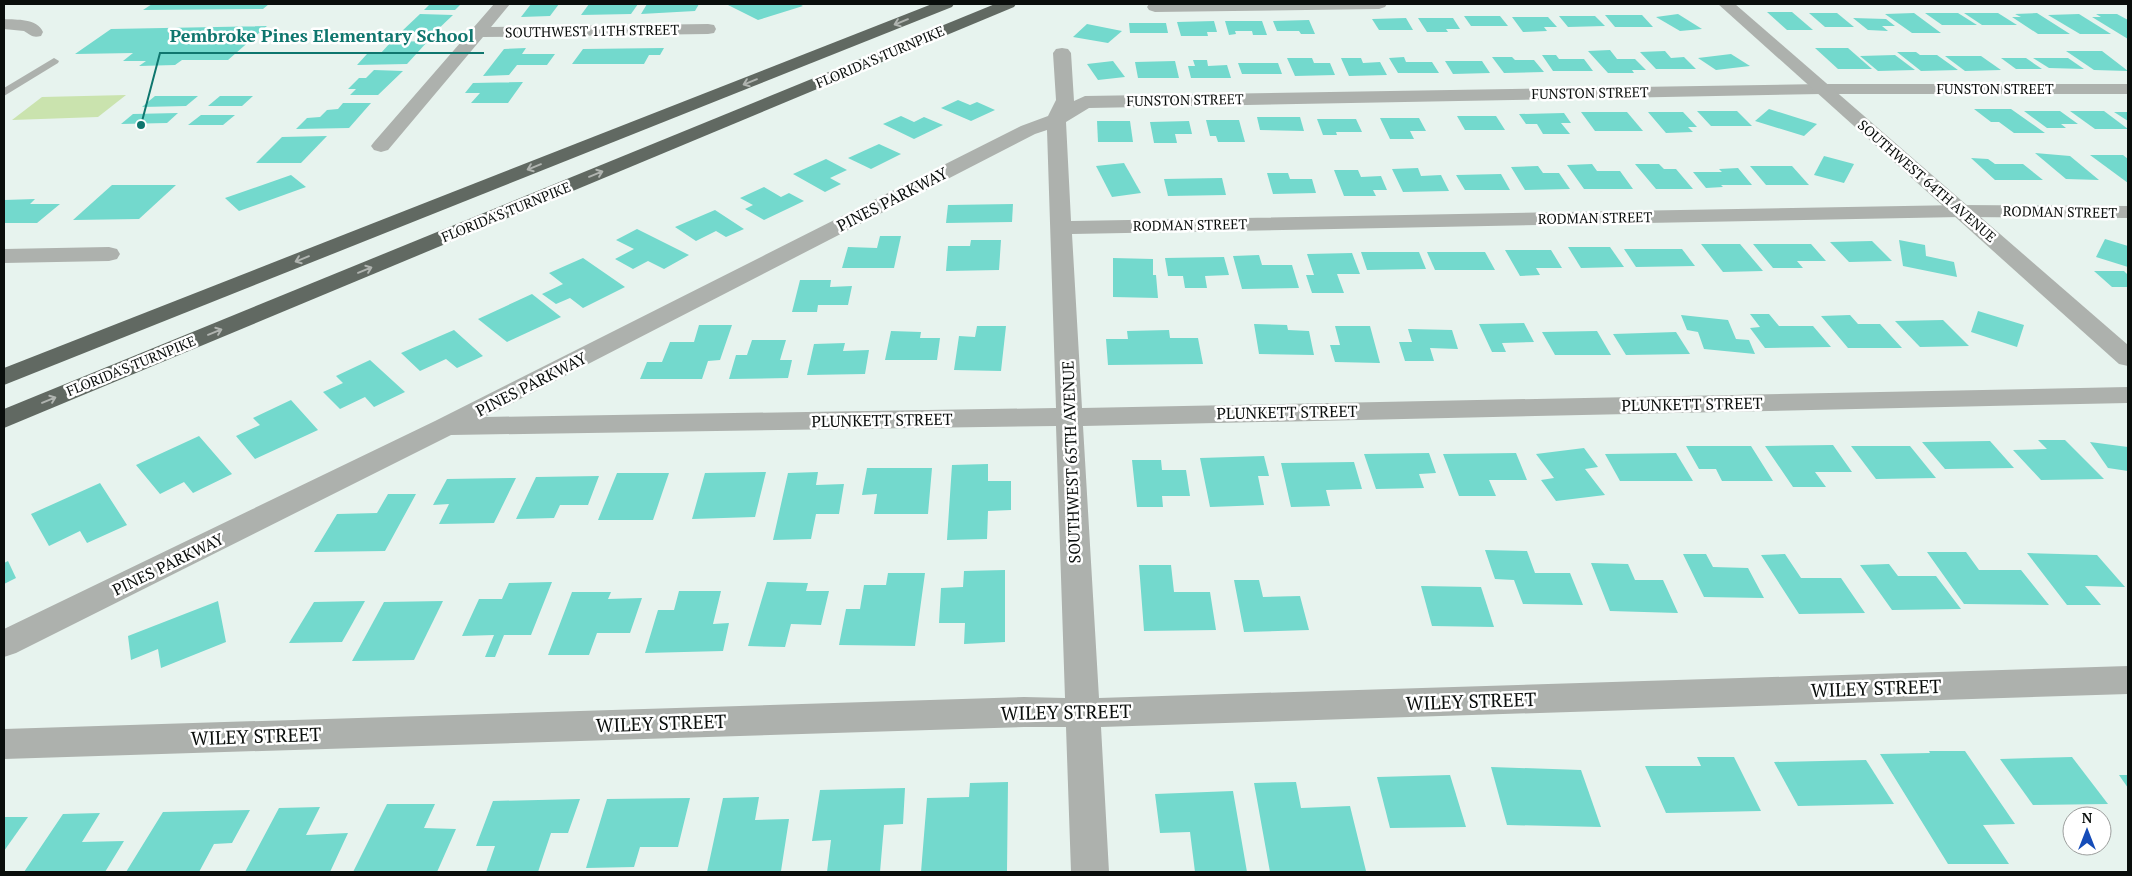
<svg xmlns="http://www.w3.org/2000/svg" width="2132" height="876" viewBox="0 0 2132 876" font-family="'PT Serif',serif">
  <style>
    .green { fill: #cae3ae }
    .building { fill: #73d9cd }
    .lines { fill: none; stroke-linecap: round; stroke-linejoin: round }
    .service { fill: #adb1ad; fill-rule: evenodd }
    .minor { fill: #adb1ad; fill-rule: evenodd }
    .tertiary { fill: #adb1ad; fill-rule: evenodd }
    .motorway { fill: #616962; fill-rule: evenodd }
    .oneway { stroke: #b0b4b0 }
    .labels { text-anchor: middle; stroke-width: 5; stroke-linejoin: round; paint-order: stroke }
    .far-street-label { font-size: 14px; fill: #0a0e0c; stroke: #fff }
    .street-label { font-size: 16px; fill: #0a0e0c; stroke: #fff }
    .near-street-label { font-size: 19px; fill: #0a0e0c; stroke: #fff }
    .leader { fill: none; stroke: #0f766e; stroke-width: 2 }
    .callout-dot { fill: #0f766e; stroke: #fff; stroke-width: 2 }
    .callout-label { font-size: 18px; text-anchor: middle; font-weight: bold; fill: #0f766e; stroke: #fff; stroke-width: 5; stroke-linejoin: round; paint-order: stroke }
  </style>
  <rect width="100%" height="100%" fill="#e7f3ee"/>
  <polygon class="green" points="126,95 98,117 12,120 42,97"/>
  <g class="building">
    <polygon points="152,4 269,4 263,9 143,10"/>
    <polygon points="430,4 461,4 455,10 424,10"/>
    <polygon points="531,4 559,4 550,16 521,17"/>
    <polygon points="589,4 638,4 631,14 581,15"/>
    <polygon points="647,4 699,4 695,11 641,14"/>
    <polygon points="726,4 799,4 803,6 758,20"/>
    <polygon points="1767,12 1792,12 1813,30 1787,30"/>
    <polygon points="1809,13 1837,13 1854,27 1825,27"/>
    <polygon points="1914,13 1941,33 1912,33 1885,14"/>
    <polygon points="1925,13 1958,13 1977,25 1942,25"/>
    <polygon points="1964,13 1998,13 2017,25 1982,25"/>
    <polygon points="2037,13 2070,34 2038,34 2012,17 2021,17 2015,14"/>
    <polygon points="420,14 453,15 435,32 401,32"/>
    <polygon points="1678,14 1702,29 1680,31 1656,17"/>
    <polygon points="2079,14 2111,34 2080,34 2048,15"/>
    <polygon points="2096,14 2117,14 2128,20 2128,39 2092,17 2101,17"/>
    <polygon points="1605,15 1642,15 1653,27 1615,27"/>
    <polygon points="1464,16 1500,16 1508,26 1471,26"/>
    <polygon points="1559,16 1595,16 1605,26 1568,27"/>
    <polygon points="1512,17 1548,17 1557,27 1544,27 1547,31 1523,32"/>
    <polygon points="1406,18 1413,30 1379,30 1372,19"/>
    <polygon points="1418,18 1453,18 1460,29 1446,29 1448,32 1427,32"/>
    <polygon points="1853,18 1886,19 1895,26 1882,26 1888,31 1868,30"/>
    <polygon points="1309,20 1315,34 1301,34 1299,31 1277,31 1273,21"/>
    <polygon points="1214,21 1217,32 1207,32 1208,36 1181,36 1177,22"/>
    <polygon points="1225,21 1262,21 1267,35 1253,35 1252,31 1235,31 1236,34 1229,35"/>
    <polygon points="1129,23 1166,23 1168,33 1130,33"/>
    <polygon points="1087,24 1122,31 1108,43 1073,37"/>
    <polygon points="267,26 228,60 182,60 175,65 139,66 146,61 123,61 133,53 75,54 111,29"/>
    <polygon points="428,41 407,64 357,65 367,54 380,54 391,42"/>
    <polygon points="526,48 522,54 555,54 547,65 517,65 509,75 483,76 504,49"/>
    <polygon points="664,48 660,55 649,55 644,64 572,64 583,49"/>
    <polygon points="1815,48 1848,48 1872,69 1838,69"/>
    <polygon points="1610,50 1617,59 1635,59 1646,70 1632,70 1634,73 1608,73 1588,51"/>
    <polygon points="1665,51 1671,58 1684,57 1696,69 1656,69 1640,52"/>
    <polygon points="2066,51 2102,51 2128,71 2094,70"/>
    <polygon points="1897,52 1916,52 1920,55 1937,55 1958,70 1921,71"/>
    <polygon points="1731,54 1750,66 1716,70 1698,58"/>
    <polygon points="1542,55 1556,55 1559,59 1584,59 1593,71 1553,71"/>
    <polygon points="1895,55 1915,70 1878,71 1860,56"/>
    <polygon points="1945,56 1981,56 2001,70 1965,71"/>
    <polygon points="1404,57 1406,62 1432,62 1439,73 1398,73 1389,58"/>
    <polygon points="1492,57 1512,57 1515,60 1534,60 1544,72 1504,73"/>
    <polygon points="1287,58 1312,58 1314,63 1330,63 1335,75 1295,76"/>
    <polygon points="1341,58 1361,58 1363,63 1380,62 1387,75 1349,76"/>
    <polygon points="2001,58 2026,58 2042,69 2016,69"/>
    <polygon points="2033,58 2068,58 2084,69 2049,68"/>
    <polygon points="1193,60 1207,60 1208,66 1227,65 1231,78 1191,78 1188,66 1195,66"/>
    <polygon points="1113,61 1125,77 1098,80 1087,64"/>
    <polygon points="1175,61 1179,78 1138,78 1135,62"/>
    <polygon points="1445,61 1482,61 1490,73 1453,74"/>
    <polygon points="1238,63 1278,63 1282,74 1242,74"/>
    <polygon points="374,70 403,71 378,95 350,95 356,89 348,89 359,78 366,78"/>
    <polygon points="523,82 508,103 471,103 480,93 465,93 473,83"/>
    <polygon points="155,96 198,96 186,106 142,107"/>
    <polygon points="220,96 253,96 242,106 208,106"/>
    <polygon points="958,100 970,105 977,102 995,110 971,121 941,108"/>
    <polygon points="343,103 371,103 349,128 296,129 307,118 320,117 327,110 338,109"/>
    <polygon points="1769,109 1817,124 1804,136 1755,121"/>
    <polygon points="1974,109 2011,109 2045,133 2014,133 1999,122 1991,122"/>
    <polygon points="1697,111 1737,111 1752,126 1711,126"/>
    <polygon points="2024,111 2060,111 2078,124 2061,124 2066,128 2047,128"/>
    <polygon points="2070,111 2104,111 2128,129 2095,129"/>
    <polygon points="1581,112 1627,112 1643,131 1595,131"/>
    <polygon points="1648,112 1683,112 1697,127 1688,127 1693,132 1666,133"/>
    <polygon points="2114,112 2128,112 2128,121"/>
    <polygon points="178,113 167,123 121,124 133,114"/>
    <polygon points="1564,113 1571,123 1561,123 1570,134 1543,134 1537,124 1526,124 1519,114"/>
    <polygon points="201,115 235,115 223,125 188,125"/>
    <polygon points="901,116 914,122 924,117 943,125 914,139 883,124"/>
    <polygon points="1457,116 1496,116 1505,130 1465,130"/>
    <polygon points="1257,117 1300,117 1304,131 1260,130"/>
    <polygon points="1380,118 1419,118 1426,131 1410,131 1414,139 1390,139"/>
    <polygon points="1317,119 1356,119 1362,132 1336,132 1337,135 1323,135"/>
    <polygon points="1206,120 1239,120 1245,142 1218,142 1216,136 1210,136"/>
    <polygon points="1097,121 1130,121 1133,142 1098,142"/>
    <polygon points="1189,121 1192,134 1175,134 1177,143 1154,143 1150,122"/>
    <polygon points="327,136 301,163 256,163 282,137"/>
    <polygon points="879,144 901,154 871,169 848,158"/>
    <polygon points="2035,153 2070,156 2099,180 2066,179"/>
    <polygon points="2090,155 2123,155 2128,159 2128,183"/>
    <polygon points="1824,156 1854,164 1844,183 1814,175"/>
    <polygon points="1971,158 1988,159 1995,164 2023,164 2043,180 1995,180"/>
    <polygon points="826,159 847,170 830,178 841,184 825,192 793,174"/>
    <polygon points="1124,163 1141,193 1112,197 1096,166"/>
    <polygon points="1592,164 1597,171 1620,171 1633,189 1584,189 1567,165"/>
    <polygon points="1635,164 1659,164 1664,169 1676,169 1693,189 1656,189"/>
    <polygon points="1538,166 1543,173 1559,173 1570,189 1525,190 1511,167"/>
    <polygon points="1750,166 1792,166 1809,185 1766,185"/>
    <polygon points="1418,168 1421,176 1441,175 1449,191 1403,192 1392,169"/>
    <polygon points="1738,168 1752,185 1721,185 1723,187 1706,188 1693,172 1722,172 1719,169"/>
    <polygon points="1334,170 1358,170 1361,177 1381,176 1387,190 1373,190 1376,196 1344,196"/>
    <polygon points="1267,173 1288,173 1290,179 1312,179 1316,193 1273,194"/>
    <polygon points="1501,174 1510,190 1465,190 1456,175"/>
    <polygon points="291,175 306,187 239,211 225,198"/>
    <polygon points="1222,178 1226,195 1168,196 1164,179"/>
    <polygon points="112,185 176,185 139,219 73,220"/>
    <polygon points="764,187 781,197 789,193 804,201 764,220 745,209 753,205 740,198"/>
    <polygon points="35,199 30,204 60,204 37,223 4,223 4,200"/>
    <polygon points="1013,204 1012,222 946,223 948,205"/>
    <polygon points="715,210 744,229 726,237 716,231 696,241 675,227"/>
    <polygon points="637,229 689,255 664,269 648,261 633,269 615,259 634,249 616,240"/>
    <polygon points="880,236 901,236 894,268 842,268 848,247 877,248"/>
    <polygon points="2105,239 2128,246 2128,267 2096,257"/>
    <polygon points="971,240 1001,240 999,270 946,271 948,246 970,246"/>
    <polygon points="1899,240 1925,245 1926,256 1954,262 1957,277 1903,266"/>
    <polygon points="1872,241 1892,261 1849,262 1830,242"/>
    <polygon points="1701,244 1740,244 1763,271 1723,272"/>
    <polygon points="1753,244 1811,244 1826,261 1797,261 1803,268 1773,268"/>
    <polygon points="1568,247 1610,247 1624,267 1581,268"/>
    <polygon points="1624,249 1682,249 1695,266 1636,267"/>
    <polygon points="1505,250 1551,250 1562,268 1536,268 1540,275 1520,276"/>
    <polygon points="1361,252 1419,252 1426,269 1367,270"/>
    <polygon points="1427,252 1485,252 1495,270 1435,270"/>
    <polygon points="1352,253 1360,274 1337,274 1344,293 1312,293 1306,275 1314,275 1307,254"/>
    <polygon points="1259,255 1262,265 1292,265 1299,288 1242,289 1233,256"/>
    <polygon points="1224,257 1229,275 1205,276 1207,288 1185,288 1183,276 1168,276 1165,258"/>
    <polygon points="583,258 625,287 583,308 570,298 556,304 542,294 563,284 549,273"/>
    <polygon points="1113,258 1153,259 1153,275 1156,275 1158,298 1113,297"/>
    <polygon points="2094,271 2124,271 2128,275 2128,287 2112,287"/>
    <polygon points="800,280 831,280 830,287 852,286 848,305 818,305 817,312 792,312"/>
    <polygon points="532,294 561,317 507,342 478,319"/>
    <polygon points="1978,311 2024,325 2017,347 1971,332"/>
    <polygon points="1750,314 1769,314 1779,326 1813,326 1831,347 1765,348 1750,328 1760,327"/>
    <polygon points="1681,315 1728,320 1736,339 1749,340 1755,354 1704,349 1698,332 1687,330"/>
    <polygon points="1850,315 1858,324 1880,324 1902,348 1848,348 1821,316"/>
    <polygon points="1943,320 1969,346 1920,347 1895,321"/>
    <polygon points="1524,323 1534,342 1502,343 1506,352 1492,352 1479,324"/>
    <polygon points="1254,324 1287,325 1288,330 1309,331 1314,355 1259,354"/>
    <polygon points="699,325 732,325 720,360 708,361 702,379 640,379 647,362 662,362 670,342 694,342"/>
    <polygon points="977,326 1006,326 1001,371 954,370 959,336 975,337"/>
    <polygon points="1335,326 1370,326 1380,363 1335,362 1330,345 1340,345"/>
    <polygon points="1408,329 1452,330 1458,349 1430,348 1434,361 1405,361 1399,342 1412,342"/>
    <polygon points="454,330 483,356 457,368 446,359 420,371 401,353"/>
    <polygon points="1169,330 1170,338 1198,338 1203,364 1108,365 1106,339 1128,339 1127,331"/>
    <polygon points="891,331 921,332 920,338 940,338 937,360 885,360"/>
    <polygon points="1597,331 1611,355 1555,355 1542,332"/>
    <polygon points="1676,332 1690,354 1626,355 1613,334"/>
    <polygon points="752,340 786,340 780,360 792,360 788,378 729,379 736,355 747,355"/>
    <polygon points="845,343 843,351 869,350 865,374 807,375 814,344"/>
    <polygon points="370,360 405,392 374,407 365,397 340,409 323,392 343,383 336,376"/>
    <polygon points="291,400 318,430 255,459 236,436 260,425 253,418"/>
    <polygon points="199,436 232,474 193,493 184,482 160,494 136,465"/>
    <polygon points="2038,440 2065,440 2104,479 2041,480 2013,450 2047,449"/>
    <polygon points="1990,441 2014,468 1945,469 1922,442"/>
    <polygon points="2090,442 2128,447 2128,471 2108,468"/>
    <polygon points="1833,445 1852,472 1815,472 1826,487 1793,487 1765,446"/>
    <polygon points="1686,446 1751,446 1773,481 1722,481 1716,469 1699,469"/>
    <polygon points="1851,446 1910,446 1936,478 1876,479"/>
    <polygon points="1584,448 1598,467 1585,469 1605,495 1556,501 1541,480 1554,478 1536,454"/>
    <polygon points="1429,453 1436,473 1419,474 1424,488 1376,489 1364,454"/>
    <polygon points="1516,453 1527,480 1489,480 1496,496 1459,496 1443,454"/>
    <polygon points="1676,453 1693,481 1620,481 1605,454"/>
    <polygon points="1264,456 1269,476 1258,476 1264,505 1210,507 1200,458"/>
    <polygon points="1132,460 1161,460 1162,470 1186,470 1190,496 1162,496 1163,507 1137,507"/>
    <polygon points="1354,462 1362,489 1326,490 1330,506 1291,507 1281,463"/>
    <polygon points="988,464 988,481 1011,481 1011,510 988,511 987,539 947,540 952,465"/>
    <polygon points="867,468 932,468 928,514 874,514 877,494 862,495"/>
    <polygon points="766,472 755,517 692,519 705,473"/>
    <polygon points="818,472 816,485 844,484 839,514 816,514 811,539 773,540 788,473"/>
    <polygon points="617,473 669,473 653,520 598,520"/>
    <polygon points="599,476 588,505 560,505 554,518 516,519 536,477"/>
    <polygon points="516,478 494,523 439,524 449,504 433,505 447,479"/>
    <polygon points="100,483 127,525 87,543 80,531 49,546 31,514"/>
    <polygon points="388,494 416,494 385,551 314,552 337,514 377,513"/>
    <polygon points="1485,550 1527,551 1535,573 1570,573 1583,605 1523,604 1514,580 1495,579"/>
    <polygon points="1927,552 1966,552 1979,570 2021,570 2049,605 1964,604"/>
    <polygon points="2027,553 2097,555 2125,587 2085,586 2101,605 2067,605"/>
    <polygon points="1683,554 1706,554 1713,567 1748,568 1764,598 1704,597"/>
    <polygon points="1785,554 1801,578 1841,578 1865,613 1799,614 1761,555"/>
    <polygon points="8,561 16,578 4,584 4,563"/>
    <polygon points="1591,563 1628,564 1635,580 1663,580 1678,613 1610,611"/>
    <polygon points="1889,564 1898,576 1936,576 1961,609 1892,610 1860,565"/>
    <polygon points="1139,565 1171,565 1174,592 1210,592 1216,630 1144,631"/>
    <polygon points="1005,570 1005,642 964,644 965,623 939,623 941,588 963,587 964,571"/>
    <polygon points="888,573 925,573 915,646 839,645 846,609 860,609 864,585 886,585"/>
    <polygon points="1234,580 1259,580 1263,597 1300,596 1309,630 1244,632"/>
    <polygon points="552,582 531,635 504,635 495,657 485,657 494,635 462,636 479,599 502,599 509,583"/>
    <polygon points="767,582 808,583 806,591 829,591 821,625 791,624 785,647 748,646"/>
    <polygon points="1421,586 1481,587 1494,627 1432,626"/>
    <polygon points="679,591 721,591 713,624 729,623 723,651 645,653 658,610 674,610"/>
    <polygon points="572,592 611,592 608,599 642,598 630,633 597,633 589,655 548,655"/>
    <polygon points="218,601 226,642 161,668 158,649 131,660 128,636"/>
    <polygon points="365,601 342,642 289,643 314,602"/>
    <polygon points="443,601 414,660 352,661 384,602"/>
    <polygon points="1929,751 1965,751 2015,824 1983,825 2009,864 1948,864 1880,754 1930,753"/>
    <polygon points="1697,757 1734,757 1761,811 1666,813 1645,766 1701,766"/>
    <polygon points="2072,757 2108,804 2033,805 2000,759"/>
    <polygon points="1866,760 1894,804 1798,806 1774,762"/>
    <polygon points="1491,767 1581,770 1601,827 1507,825"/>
    <polygon points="1450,775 1466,827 1390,828 1377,777"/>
    <polygon points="2119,775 2128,775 2128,788"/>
    <polygon points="1008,782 1007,871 921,872 927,798 969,797 970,783"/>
    <polygon points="1296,782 1301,808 1350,806 1366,871 1270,872 1254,783"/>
    <polygon points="905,788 903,824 884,825 880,872 827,872 831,840 812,841 820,790"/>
    <polygon points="1233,791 1247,872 1195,872 1190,832 1160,833 1155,794"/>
    <polygon points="759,797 755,820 789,819 781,871 707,872 723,798"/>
    <polygon points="690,798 678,847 640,847 634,867 586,868 607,799"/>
    <polygon points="580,799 568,833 551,833 538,872 486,872 495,846 476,846 493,801"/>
    <polygon points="387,804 435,804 424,828 456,829 437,872 353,872"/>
    <polygon points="320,807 306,835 348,833 330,872 245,872 279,808"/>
    <polygon points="250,810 232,843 214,844 199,872 126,872 163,812"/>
    <polygon points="100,813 82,842 124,841 105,872 24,872 63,814"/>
    <polygon points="4,817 28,817 4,851"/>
  </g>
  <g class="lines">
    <polygon class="service" points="54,58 59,61 58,63 4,96 4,88"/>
    <g class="minor">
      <polygon points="494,4 510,4 491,27 708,24 714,25 716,29 714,33 708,34 483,37 388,150 381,152 374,150 371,146 374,142"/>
      <polygon points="1149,4 1387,4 1385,7 1379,9 1155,12 1149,10 1147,7"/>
      <path d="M 4,19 C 17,20 37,18 43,32 L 41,36 C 32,38 31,35 24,31 L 4,29 Z"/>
      <path d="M 1062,48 L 1068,49 L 1071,53 L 1074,101 L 1085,96 L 1821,84 L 2128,84 L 2128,94 L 1821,94 L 1089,108 L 1066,122 L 1071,221 L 1960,205 L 2128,206 L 2128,218 L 1960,217 L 1072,234 L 1082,408 L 2128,387 L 2128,403 L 1083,426 L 1099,698 L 2128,666 L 2128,694 L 1101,727 L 1109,872 L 1071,872 L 1066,727 L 1024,727 L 4,759 L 4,729 L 1024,697 L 1065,698 L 1056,426 L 451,435 L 16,653 L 4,657 L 4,629 L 435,421 L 1021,126 L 1048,116 L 1056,100 L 1053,53 L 1056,49 ZM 1047,130 L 1056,408 L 485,417 L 1035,134 Z"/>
      <polygon points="109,247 117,249 120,254 117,259 109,261 4,263 4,249"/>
    </g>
    <polygon class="tertiary" points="1718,4 1735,4 2128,345 2128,366 2119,364"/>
    <g class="motorway">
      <polygon points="932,4 954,4 952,7 4,385 4,368"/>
      <polygon points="995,4 1016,4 1014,7 4,428 4,409"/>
    </g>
  </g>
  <defs><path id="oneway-shaft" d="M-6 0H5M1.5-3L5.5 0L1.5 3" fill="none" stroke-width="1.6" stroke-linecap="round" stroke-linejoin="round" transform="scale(1.25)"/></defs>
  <g class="oneway">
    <use href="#oneway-shaft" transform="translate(901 22) rotate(158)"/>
    <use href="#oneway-shaft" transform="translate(750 82) rotate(158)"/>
    <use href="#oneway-shaft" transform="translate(534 167) rotate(158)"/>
    <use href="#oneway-shaft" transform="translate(596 174) rotate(-22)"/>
    <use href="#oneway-shaft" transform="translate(302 259) rotate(158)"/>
    <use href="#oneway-shaft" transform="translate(365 270) rotate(-22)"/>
    <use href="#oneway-shaft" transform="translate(215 332) rotate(-22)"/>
    <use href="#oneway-shaft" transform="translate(49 400) rotate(-22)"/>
  </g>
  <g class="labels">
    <g class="far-street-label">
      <text transform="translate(592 31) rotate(-1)" y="5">SOUTHWEST 11TH STREET</text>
      <text transform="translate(880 57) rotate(-23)" y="5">FLORIDA'S TURNPIKE</text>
      <text x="1995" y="94">FUNSTON STREET</text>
      <text transform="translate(1590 93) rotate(-1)" y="5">FUNSTON STREET</text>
      <text transform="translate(1185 100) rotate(-1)" y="5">FUNSTON STREET</text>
      <text transform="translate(1927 181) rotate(41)" y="5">SOUTHWEST 64TH AVENUE</text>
      <text transform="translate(506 212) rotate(-22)" y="5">FLORIDA'S TURNPIKE</text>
      <text transform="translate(2060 212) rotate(1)" y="5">RODMAN STREET</text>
      <text transform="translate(1595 218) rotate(-1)" y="5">RODMAN STREET</text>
      <text transform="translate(1190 225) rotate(-1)" y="5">RODMAN STREET</text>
      <text transform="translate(131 366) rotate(-22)" y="5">FLORIDA'S TURNPIKE</text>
    </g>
    <g class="street-label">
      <text transform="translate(892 199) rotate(-27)" y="6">PINES PARKWAY</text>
      <text transform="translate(531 384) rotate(-27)" y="6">PINES PARKWAY</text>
      <text transform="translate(1692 404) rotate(-1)" y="6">PLUNKETT STREET</text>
      <text transform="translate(1287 412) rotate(-1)" y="6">PLUNKETT STREET</text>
      <text transform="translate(882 420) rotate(-1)" y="6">PLUNKETT STREET</text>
      <text transform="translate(1071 462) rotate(-92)" y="6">SOUTHWEST 65TH AVENUE</text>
      <text transform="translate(168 564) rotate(-26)" y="6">PINES PARKWAY</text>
    </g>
    <g class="near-street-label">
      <text transform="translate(1876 688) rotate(-2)" y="7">WILEY STREET</text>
      <text transform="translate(1471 701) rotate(-2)" y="7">WILEY STREET</text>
      <text transform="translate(1066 712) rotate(-1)" y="7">WILEY STREET</text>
      <text transform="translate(661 723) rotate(-2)" y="7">WILEY STREET</text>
      <text transform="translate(256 736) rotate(-2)" y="7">WILEY STREET</text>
    </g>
  </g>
  <path class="leader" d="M141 125L160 53H484"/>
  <circle class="callout-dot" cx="141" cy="125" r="5"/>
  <g class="callout-label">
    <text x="322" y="42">Pembroke Pines Elementary School</text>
  </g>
  <rect width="2132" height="876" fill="none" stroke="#0a0e0c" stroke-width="10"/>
  <g transform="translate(2087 831)"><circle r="24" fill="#ffffff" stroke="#9d9f9e"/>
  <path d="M0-4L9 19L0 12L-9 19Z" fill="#154cb8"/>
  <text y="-8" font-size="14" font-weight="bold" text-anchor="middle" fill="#0a0e0c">N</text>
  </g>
</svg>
